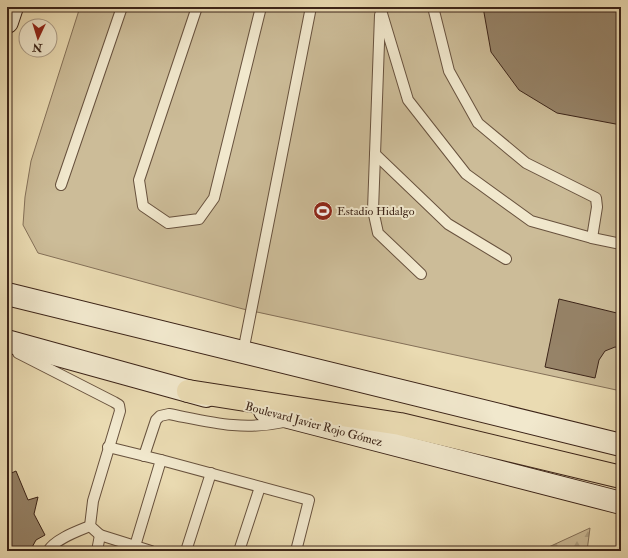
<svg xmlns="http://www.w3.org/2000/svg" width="628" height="558" viewBox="0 0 628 558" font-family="'IM FELL Double Pica',serif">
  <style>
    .forest { fill: url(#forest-firs); stroke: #847058 }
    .garden { fill: #ccbc98; stroke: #847058 }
    .building { fill: #968368; stroke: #3c2418 }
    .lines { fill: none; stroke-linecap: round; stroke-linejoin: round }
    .lane-casing { stroke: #68523e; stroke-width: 12 }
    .secondary-casing { stroke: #3c2418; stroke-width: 24 }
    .primary-casing { stroke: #3c2418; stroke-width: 24 }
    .lane { stroke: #f1e8cd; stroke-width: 10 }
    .secondary { stroke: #f1e8cd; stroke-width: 22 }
    .primary { stroke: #eadbb2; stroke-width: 22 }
    .labels { text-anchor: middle; stroke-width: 4; stroke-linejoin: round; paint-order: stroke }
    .poi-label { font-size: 12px; fill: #3c2418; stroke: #f1e8cd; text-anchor: start }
    .street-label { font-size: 12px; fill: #3c2418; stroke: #f1e8cd }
  </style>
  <defs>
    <pattern id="forest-firs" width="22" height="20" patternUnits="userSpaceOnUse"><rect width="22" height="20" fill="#ccbc98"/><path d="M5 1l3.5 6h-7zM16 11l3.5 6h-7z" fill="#b0a182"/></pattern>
  </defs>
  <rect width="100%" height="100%" fill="#eadbb2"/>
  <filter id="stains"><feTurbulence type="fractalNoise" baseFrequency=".005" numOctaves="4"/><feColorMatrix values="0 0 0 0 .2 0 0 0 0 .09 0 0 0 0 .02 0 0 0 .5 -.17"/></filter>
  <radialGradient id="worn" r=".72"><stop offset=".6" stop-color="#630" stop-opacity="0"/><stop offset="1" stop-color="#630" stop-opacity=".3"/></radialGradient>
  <polygon class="forest" points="590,528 587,551 540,551"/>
  <polygon class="garden" points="80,7 621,7 621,391 243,309 38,253 23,225 25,197 31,161"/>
  <g class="building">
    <polygon points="483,7 621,7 621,125 557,113 519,90 491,52"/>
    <polygon points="559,299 621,314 621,348 615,347 605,351 599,360 595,378 545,367"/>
    <polygon points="16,471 28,500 38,497 34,514 45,535 36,540 30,551 7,551 7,475"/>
  </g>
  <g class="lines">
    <defs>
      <g id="lane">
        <polyline points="197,7 139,180 143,206 168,223 199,219 214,198 261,7"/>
        <polyline points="380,7 408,100 466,174 531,221 592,238 621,244"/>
        <polyline points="433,7 449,71 478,123 526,163 596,198 597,207 592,238"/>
        <polyline points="380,15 373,210 378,233 421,274"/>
        <polyline points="375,154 448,224 506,259"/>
        <polyline points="61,185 122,7"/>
        <polyline points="243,352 311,7"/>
        <polyline points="18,353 114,402 119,405 120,411 93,501 90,526 100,535 151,551"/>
        <polyline points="108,447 161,460 309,500 296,551"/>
        <path d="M 144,456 L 156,420 L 160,416 L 169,414 C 210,422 241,431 284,422"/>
        <polyline points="135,546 161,460"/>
        <path d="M 48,551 C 55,539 78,531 90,526"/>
        <polyline points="97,551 100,535"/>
        <polyline points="186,551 211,473"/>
        <polyline points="239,551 260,487"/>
      </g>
      <g id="secondary">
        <polyline points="7,22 12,7"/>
        <polyline points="7,294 621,445"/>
        <polyline points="7,341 206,396"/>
        <polyline points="265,411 621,503"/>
      </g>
      <polyline id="primary" points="188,391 400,424 621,477"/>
    </defs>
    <use href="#lane" class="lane-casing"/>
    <use href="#secondary" class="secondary-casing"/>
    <use href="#primary" class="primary-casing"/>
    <use href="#lane" class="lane"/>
    <use href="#secondary" class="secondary"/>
    <use href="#primary" class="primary"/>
  </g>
  <defs>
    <symbol id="stadium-disc" viewBox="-11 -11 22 22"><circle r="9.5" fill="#8f2418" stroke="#f1e8cd"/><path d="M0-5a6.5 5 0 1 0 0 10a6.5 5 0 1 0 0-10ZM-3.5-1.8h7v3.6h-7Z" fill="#fff"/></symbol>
  </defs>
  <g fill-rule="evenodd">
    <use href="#stadium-disc" x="312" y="200" width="22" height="22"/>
  </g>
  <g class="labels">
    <g class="poi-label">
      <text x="337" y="215">Estadio Hidalgo</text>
    </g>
    <g class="street-label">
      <text transform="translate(314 424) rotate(15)" y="4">Boulevard Javier Rojo Gómez</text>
    </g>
  </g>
  <rect width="628" height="558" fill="none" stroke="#eadbb2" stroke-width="24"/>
  <rect x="8" y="8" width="612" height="542" fill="none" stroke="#3c2418" stroke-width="2"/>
  <rect x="12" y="12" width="604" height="534" fill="none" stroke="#3c2418"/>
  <g transform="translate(38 38) rotate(184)"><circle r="19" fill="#f1e8cd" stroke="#a99a85"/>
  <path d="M0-3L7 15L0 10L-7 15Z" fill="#8f2418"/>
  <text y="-6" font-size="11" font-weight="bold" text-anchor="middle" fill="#3c2418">N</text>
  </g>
  <rect width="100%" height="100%" filter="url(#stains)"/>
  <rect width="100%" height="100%" fill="url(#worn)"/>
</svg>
